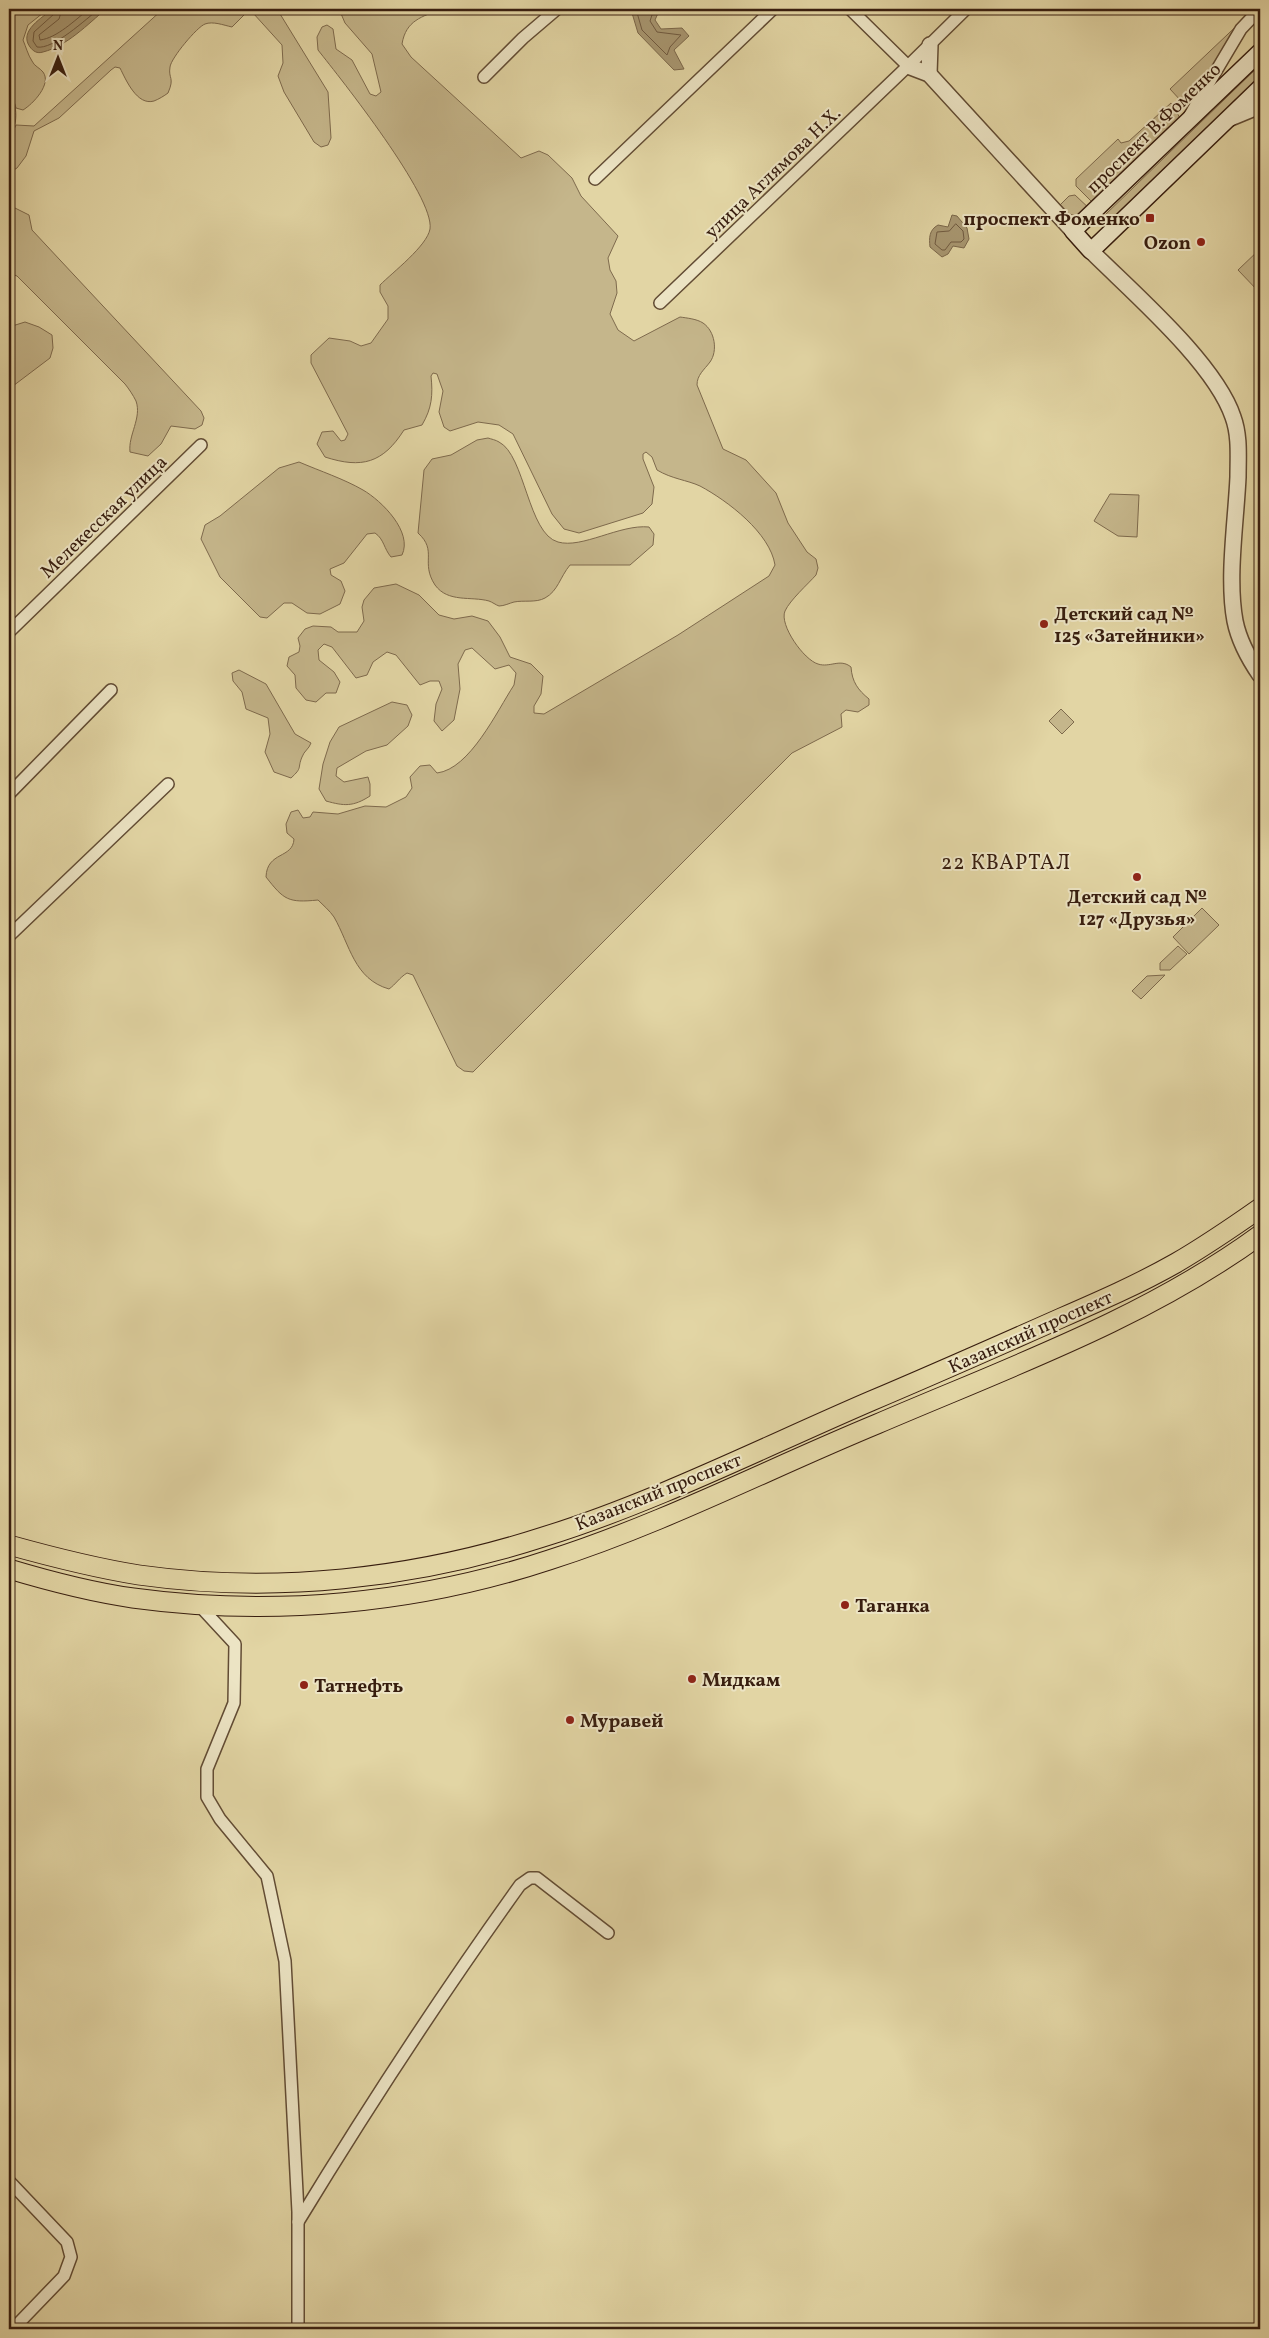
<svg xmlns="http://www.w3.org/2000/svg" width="1269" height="2338" viewBox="0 0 1269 2338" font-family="Vollkorn,serif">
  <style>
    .green { fill: #c5b68b; stroke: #7e6a4d }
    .water { fill: #a89771; stroke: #7b674a }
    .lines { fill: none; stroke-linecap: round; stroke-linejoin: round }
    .shore { stroke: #705a40; stroke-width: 1 }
    .minor-casing { stroke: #624c34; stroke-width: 14 }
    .tertiary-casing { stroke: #624c34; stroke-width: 18 }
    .secondary-casing { stroke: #381e0f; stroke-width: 19 }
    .primary-casing { stroke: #381e0f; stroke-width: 21 }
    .minor { stroke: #ece4c4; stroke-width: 11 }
    .tertiary { stroke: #ece4c4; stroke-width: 15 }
    .secondary { stroke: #ece4c4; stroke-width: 16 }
    .primary { stroke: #e2d5a4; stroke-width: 19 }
    .poi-dot { fill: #8f2418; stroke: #ece4c4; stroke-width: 2 }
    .labels { text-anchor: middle; stroke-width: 4; stroke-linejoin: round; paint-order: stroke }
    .street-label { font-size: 19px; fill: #381e0f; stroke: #ece4c4 }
    .poi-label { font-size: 19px; font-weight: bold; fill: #381e0f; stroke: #ece4c4; text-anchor: start }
    .quarter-label { font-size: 21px; letter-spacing: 1px; fill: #381e0f; stroke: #ece4c4 }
  </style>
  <rect width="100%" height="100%" fill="#e2d5a4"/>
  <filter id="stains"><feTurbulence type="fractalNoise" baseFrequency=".004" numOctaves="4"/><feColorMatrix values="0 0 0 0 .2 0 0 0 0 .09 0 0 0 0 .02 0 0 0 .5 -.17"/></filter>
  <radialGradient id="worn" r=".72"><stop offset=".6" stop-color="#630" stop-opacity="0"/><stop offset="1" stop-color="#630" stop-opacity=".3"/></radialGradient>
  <g class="green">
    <path d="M 9,9 L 48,9 L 28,25 L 23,40 C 26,47 28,55 32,61 C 34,66 40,68 43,72 C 52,84 33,104 23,110 L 16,108 L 9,84 Z"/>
    <path d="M 163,9 L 277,9 L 328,92 L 331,138 L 328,145 L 321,147 L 314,142 L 284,92 L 278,76 L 283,63 L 282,45 L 253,13 L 246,13 L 232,27 C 223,25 213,21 205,24 C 197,27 171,58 170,67 C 168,79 175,77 168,93 C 164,96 159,99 154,101 C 137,106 126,80 120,68 L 115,67 L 111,70 L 59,118 L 34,131 L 26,156 L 17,168 L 9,173 L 9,140 L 16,125 L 34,126 Z"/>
    <path d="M 339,9 L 441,9 C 422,17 406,20 402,44 L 411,57 L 521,158 L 539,151 L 548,155 L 572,178 L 581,196 L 618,236 L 608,258 L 610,270 L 616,281 L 617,293 L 610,314 L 618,330 L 634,341 L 680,317 C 687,318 697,319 703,323 C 715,331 718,351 710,362 C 704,370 697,375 697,385 L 723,449 L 746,460 L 776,493 L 788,523 L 807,552 L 816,559 L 818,568 L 816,575 C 808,584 790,600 785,611 C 779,625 804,660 818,664 C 830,668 840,658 851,667 C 852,682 858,690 869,699 L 869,705 L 858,712 L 846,710 L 841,714 L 842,727 L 792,753 L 473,1072 L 464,1071 L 457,1066 L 413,975 L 407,973 C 399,978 396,984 389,989 C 354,979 350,945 334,917 C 330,911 323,905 318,900 C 288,903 284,900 266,877 C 267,851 293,859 294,839 L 287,833 L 286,824 L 291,812 L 298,810 L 303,818 L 310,817 L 313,812 L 338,814 L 365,806 L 386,807 L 406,797 L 412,788 L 410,777 L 420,766 L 430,765 L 437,773 C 470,769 497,711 514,685 L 516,673 L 509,665 L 495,669 L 472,648 L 465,650 L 458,664 L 460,689 L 454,720 L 442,731 L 434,721 L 436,704 L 442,689 L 439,681 L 430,681 L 420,685 L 396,655 L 387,652 L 373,662 L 367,675 L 356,678 L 332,647 L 324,644 L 318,650 L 319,660 L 334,672 L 340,682 L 336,693 L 326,693 L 316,702 L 306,700 L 296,688 L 295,675 L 287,666 L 289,657 L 299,652 L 300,646 L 298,638 L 305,629 L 313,626 L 331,627 L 338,632 L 357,632 L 364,621 L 362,607 L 364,600 L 374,588 L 396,584 L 419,595 L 439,615 L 454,619 L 472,616 L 488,621 L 500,637 L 510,657 L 531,664 L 543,676 L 541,694 L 534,706 L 534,713 L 544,714 L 678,635 L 769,576 L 775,565 C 770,533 728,501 700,486 C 687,480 672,479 657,470 L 652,457 L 646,452 L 643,454 L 643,459 L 654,487 L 652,504 L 643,513 L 579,533 L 564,529 L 552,514 L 513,434 L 499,425 L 478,422 L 450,431 L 444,427 L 439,412 L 443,391 L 437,374 L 433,373 L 431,376 C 433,395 432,408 422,425 L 404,430 C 383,463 362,469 325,457 L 317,444 L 322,432 L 333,431 L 341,441 L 345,440 L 348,434 L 311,363 L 311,355 L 329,338 L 350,341 L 361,346 L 371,343 L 388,319 L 388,306 L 380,292 L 380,285 C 393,272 427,246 430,229 C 435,197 341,79 318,50 L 317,37 L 322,27 L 327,25 L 333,29 L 336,49 L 352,60 L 370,94 L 376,96 L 381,92 L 372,54 L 345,23 Z"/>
    <polygon points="1247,16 1193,98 1188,102 1182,102 1170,89"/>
    <polygon points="1260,65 1260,83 1114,224 1105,215"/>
    <polygon points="1171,103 1180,118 1096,206 1076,186 1076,179 1118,139 1121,143 1129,141"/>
    <path d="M 1075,195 L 1092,211 C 1078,217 1070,217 1058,207 L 1069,196 Z"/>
    <path d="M 9,202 L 15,208 L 29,215 L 32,230 L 201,411 L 204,418 L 202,425 L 195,429 L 171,426 L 161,444 L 148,456 L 130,452 C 128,435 142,418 136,401 C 133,395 129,389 125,384 L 17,276 L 9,273 Z"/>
    <polygon points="1260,249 1260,293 1238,270"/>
    <polygon points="25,322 39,327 52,335 53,348 50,358 9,389 9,327"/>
    <path d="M 488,438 C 491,439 496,440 499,442 C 525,455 528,534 558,542 C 582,549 620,524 649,527 L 654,534 L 653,545 L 630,565 L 570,565 C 560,577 558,591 545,598 C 536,603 524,600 514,602 C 510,603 504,606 499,606 C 496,605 492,602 489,601 C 471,596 448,603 435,585 C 420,562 438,551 418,533 L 424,470 L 432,459 L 451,455 L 477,440 Z"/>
    <path d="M 299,462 C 320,471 344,479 363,490 C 382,501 413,532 402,555 L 391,557 C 384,549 384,539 375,533 L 367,534 L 344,563 L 330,569 L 331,575 L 341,581 L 345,591 L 340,604 L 320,614 L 307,613 L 292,603 L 284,603 L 267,618 L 260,617 L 220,577 L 201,539 L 205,525 L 220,516 L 279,468 Z"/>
    <polygon points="1110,494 1139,495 1137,537 1118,536 1094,521"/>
    <path d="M 239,670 L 266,684 L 295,734 L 311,743 C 309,749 304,751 302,757 C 297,769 303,767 291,778 L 274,772 L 265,752 L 270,734 L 268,718 L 246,709 L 242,692 L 233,681 L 232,673 Z"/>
    <path d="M 392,702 L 407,705 L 412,715 L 408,726 L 387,745 L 366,751 L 337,768 L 336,776 L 344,782 L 368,777 L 370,784 L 370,796 C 353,807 344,806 326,801 L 319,789 L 323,764 L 330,742 L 339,727 Z"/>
    <polygon points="1061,709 1074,722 1062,734 1049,721"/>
    <polygon points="1202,908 1219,925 1189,954 1173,937"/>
    <polygon points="1178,946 1187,954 1170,970 1160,970 1160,963"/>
    <polygon points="1165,975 1141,999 1132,991 1147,976"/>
  </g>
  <g class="water">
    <path d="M 53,9 L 106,9 C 88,24 67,46 43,52 C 37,54 33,51 30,47 C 18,31 43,17 53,9 Z"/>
    <polygon points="629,9 658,9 659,11 655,20 661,29 682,28 689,36 674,50 684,69 674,70 638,33 632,13"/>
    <path d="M 9,84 C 16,106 20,119 9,140 Z"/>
    <path d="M 952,215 L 957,216 L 967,228 L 969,239 L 964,248 L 953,246 L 948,254 L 942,257 L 930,247 C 929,238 929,230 938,225 L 948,227 Z"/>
  </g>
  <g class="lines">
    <g class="shore">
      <path d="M 56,9 L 54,14 L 34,32 L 33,41 L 37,47 C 53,50 86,19 99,9"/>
      <path d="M 62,9 L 59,19 L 39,35 L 40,40 C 57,38 75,20 89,9"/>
      <polyline points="636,9 642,30 667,55 670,47 681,35 657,32 650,21 654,9"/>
      <polygon points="956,224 963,231 964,239 961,242 951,242 945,250 942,250 935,244 937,232 949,231"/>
    </g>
    <defs>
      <g id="minor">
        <polyline points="850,9 908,66"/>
        <polyline points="484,77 523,38 557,9"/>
        <polyline points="1190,115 1241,29 1260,9"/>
        <polyline points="1231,120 1260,108"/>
        <polyline points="595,179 773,9"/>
        <polyline points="660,303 908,66 966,9"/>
        <polyline points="9,632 201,445"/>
        <polyline points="9,794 111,690"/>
        <polyline points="9,936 168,784"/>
        <polyline points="198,1604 235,1644 234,1703 207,1769 207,1797 220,1819 267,1876 285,1961 298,2212 298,2329"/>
        <polyline points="9,2181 67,2242 71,2257 64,2276 13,2329"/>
        <path d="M 298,2222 C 368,2107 441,1995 520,1885 L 530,1878 L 537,1878 L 608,1933"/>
      </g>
      <g id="tertiary">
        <polyline points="908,66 929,74 1073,231"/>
        <polyline points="929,74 930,45"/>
        <path d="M 1091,251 C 1132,292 1215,363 1233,417 C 1240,436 1238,457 1238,477 C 1236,522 1227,578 1235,621 C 1239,641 1249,659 1260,675"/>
      </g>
      <polyline id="secondary" points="1260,52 1073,231 1091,251 1260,88"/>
      <g id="primary">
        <path d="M 9,1545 C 52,1557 95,1568 139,1575 C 274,1594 413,1579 543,1537 C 653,1503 764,1447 871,1401 C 935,1374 998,1346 1061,1318 C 1100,1301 1139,1284 1176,1263 C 1205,1246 1233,1227 1260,1208"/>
        <path d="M 9,1569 C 49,1581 91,1592 133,1598 C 272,1617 416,1604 549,1560 C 662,1524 768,1469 877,1424 C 1007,1368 1145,1319 1260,1235"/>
      </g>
    </defs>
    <use href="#minor" class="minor-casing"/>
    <use href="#tertiary" class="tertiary-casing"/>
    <use href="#secondary" class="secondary-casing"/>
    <use href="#primary" class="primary-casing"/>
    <use href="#minor" class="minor"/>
    <use href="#tertiary" class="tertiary"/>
    <use href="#secondary" class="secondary"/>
    <use href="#primary" class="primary"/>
  </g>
  <g class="poi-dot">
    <rect x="1145" y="213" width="10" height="10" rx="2.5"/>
    <circle cx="1201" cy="242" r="5"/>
    <circle cx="1044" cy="624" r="5"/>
    <circle cx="1137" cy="877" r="5"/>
    <circle cx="845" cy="1605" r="5"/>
    <circle cx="692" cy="1679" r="5"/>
    <circle cx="304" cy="1685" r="5"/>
    <circle cx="570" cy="1720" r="5"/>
  </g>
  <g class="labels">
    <g class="street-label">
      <text transform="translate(1153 127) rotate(-44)" y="7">проспект В.Фоменко</text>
      <text transform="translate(772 172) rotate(-44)" y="7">улица Аглямова Н.Х.</text>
      <text transform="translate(103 516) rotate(-44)" y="7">Мелекесская улица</text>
      <text transform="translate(1030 1331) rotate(-24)" y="7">Казанский проспект</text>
      <text transform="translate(658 1491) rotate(-22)" y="7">Казанский проспект</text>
    </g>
    <g class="poi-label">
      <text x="1140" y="225" text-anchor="end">проспект Фоменко</text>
      <text x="1191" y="249" text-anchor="end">Ozon</text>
      <text x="1054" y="620">Детский сад №<tspan x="1054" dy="22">125 «Затейники»</tspan></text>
      <text x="1137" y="903" text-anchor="middle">Детский сад №<tspan x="1137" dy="22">127 «Друзья»</tspan></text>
      <text x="855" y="1612">Таганка</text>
      <text x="702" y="1686">Мидкам</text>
      <text x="314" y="1692">Татнефть</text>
      <text x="580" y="1727">Муравей</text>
    </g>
    <g class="quarter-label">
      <text x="1006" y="869">22 КВАРТАЛ</text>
    </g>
  </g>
  <rect width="1269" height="2338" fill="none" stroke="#e2d5a4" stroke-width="30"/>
  <rect x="10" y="10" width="1249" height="2318" fill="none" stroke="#381e0f" stroke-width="2.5"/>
  <rect x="15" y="15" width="1239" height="2308" fill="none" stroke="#381e0f"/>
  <g transform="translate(58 58)" stroke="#ece4c4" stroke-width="4" paint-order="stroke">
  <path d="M0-4L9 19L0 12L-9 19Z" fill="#381e0f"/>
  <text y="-8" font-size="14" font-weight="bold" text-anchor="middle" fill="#381e0f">N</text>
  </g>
  <rect width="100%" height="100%" filter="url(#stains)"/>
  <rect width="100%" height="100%" fill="url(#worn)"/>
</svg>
